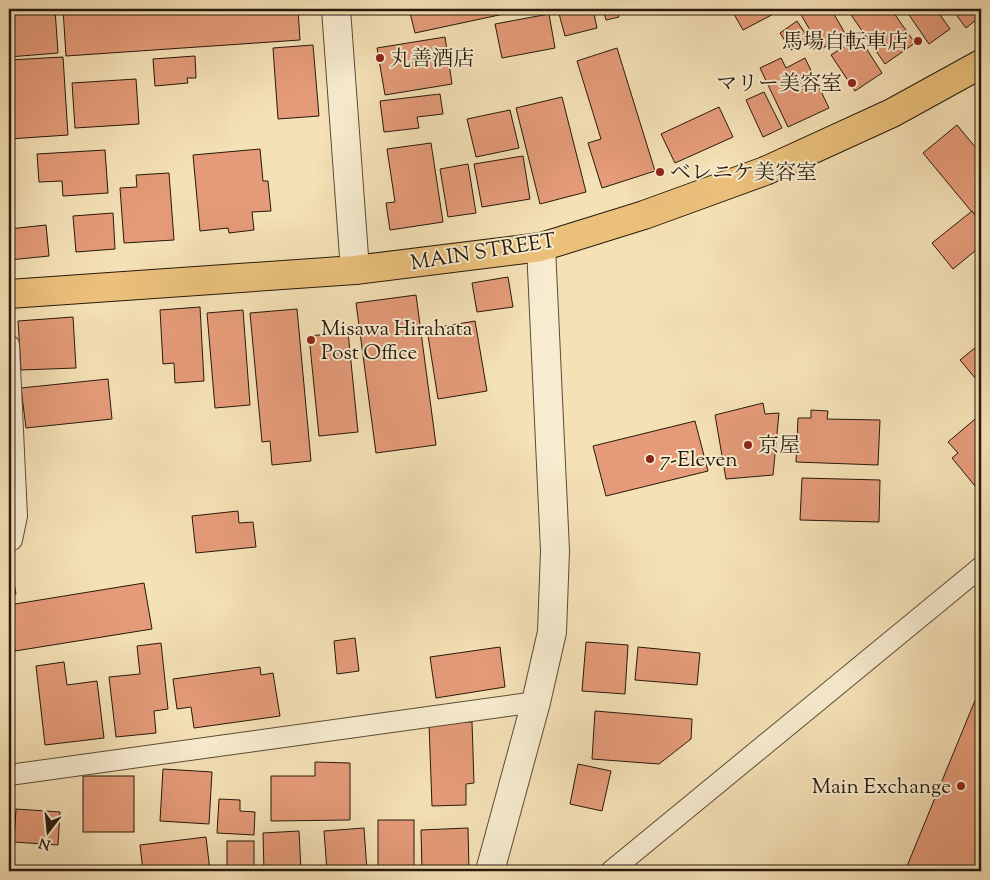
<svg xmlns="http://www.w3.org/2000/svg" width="990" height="880" viewBox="0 0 990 880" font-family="'Sorts Mill Goudy','Noto Serif JP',serif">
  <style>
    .building { fill: #e59b79; stroke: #26190a }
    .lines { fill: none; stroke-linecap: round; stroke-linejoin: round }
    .service-casing { stroke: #5a4b35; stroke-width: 22 }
    .minor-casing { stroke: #5a4b35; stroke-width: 30 }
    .tertiary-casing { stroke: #5a4b35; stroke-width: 30 }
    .primary-casing { stroke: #26190a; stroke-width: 30 }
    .service { stroke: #f8ecd0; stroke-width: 20 }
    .minor { stroke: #f8ecd0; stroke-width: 28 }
    .tertiary { stroke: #f8ecd0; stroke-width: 28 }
    .primary { stroke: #eac07b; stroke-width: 28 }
    .poi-dot { fill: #8f2418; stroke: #f8ecd0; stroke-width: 2 }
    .labels { text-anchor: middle; stroke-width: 4; stroke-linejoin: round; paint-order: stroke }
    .poi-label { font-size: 21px; fill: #26190a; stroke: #f8ecd0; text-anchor: start }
    .street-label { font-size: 21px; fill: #26190a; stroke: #f8ecd0 }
  </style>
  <rect width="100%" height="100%" fill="#f5e1b6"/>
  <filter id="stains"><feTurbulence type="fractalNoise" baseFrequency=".004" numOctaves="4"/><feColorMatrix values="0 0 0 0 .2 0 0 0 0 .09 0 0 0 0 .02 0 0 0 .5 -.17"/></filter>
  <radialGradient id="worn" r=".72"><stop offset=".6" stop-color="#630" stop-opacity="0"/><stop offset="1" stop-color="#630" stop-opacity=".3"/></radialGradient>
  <g class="building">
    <polygon points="9,9 55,9 58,53 9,57"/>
    <polygon points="63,9 298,9 300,40 66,56"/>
    <polygon points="409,9 527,9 415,33"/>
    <polygon points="564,9 593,9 597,28 565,36 558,10"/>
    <polygon points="603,9 616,9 619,17 606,20"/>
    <polygon points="731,9 783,9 743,30"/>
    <polygon points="807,9 831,9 846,35 821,49 800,13"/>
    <polygon points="847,9 891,9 915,43 885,64"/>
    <polygon points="905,9 936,9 950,29 929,44"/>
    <polygon points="952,9 981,9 981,16 966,28"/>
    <polygon points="549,14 555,48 502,58 495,24"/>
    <polygon points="797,21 809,39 791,50 780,33"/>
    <polygon points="445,37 452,84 385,95 377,48"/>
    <polygon points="859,37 882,73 855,91 831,55"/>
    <polygon points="313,45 319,116 278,119 273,48"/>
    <polygon points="617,48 655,171 602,188 588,143 601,139 577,61"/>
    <polygon points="195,56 196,78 187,78 188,83 155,86 153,59"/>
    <polygon points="63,57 68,135 9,139 9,60"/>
    <polygon points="781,58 786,68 805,58 829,108 788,127 760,68"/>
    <polygon points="136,79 139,124 75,128 72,83"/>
    <polygon points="764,92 782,128 763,137 746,100"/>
    <polygon points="440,94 443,114 417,117 419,128 384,132 380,101"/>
    <polygon points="562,97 586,192 540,204 516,108"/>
    <polygon points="719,107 733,137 675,163 661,134"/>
    <polygon points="510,110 519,148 476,157 467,119"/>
    <polygon points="957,125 981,154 981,223 923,153"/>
    <polygon points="431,143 443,222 390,230 386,203 395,202 387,149"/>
    <polygon points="260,149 263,181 268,181 271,211 252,212 254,230 229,233 228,228 200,231 193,155"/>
    <polygon points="105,150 108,193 63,196 62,181 39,182 37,154"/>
    <polygon points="523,156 530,199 482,207 474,164"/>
    <polygon points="468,164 476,213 448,217 440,169"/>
    <polygon points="169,173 174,240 124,243 120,188 137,187 136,175"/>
    <polygon points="972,211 981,223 981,246 953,269 932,243"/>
    <polygon points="113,213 115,249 76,252 73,216"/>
    <polygon points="46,225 49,256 9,260 9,229"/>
    <polygon points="508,277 513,307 477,312 472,283"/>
    <polygon points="416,295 436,445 376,453 356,303"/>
    <polygon points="200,307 204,381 175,383 174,363 163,364 160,310"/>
    <polygon points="297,309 311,461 272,465 270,441 262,442 250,313"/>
    <polygon points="243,310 250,405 215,408 207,313"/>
    <polygon points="73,317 76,368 21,370 18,321"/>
    <polygon points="475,321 487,391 438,399 427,329"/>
    <polygon points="348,332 358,432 319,436 309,336"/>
    <polygon points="981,343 981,385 960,360"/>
    <polygon points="108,379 112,419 26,428 21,388"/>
    <polygon points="763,403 765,414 779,413 773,475 726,479 715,415"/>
    <polygon points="811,410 828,411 827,419 880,420 878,465 796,462 798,418 811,418"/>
    <polygon points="981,414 981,481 975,486 952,458 958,453 948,442"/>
    <polygon points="695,421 708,471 606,496 593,446"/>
    <polygon points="802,478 880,480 879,522 800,520"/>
    <polygon points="238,511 239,523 253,522 256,547 196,553 192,516"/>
    <polygon points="9,556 16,594 9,595"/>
    <polygon points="144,583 152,629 15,651 9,605"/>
    <polygon points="355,638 359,671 337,674 334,641"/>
    <polygon points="586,642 628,645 625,694 582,691"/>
    <polygon points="161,643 168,709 154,711 156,733 116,737 109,677 140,674 137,646"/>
    <polygon points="500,647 505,687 436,698 430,657"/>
    <polygon points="638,647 700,653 697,685 635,680"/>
    <polygon points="64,662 67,685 97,681 104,738 45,745 36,666"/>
    <polygon points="260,667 261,675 273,673 280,716 194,728 191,707 177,709 173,679"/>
    <polygon points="976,698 981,700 981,871 905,871"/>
    <polygon points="595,711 692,719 691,739 659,764 592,759"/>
    <polygon points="472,722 474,783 466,784 466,805 432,806 429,723"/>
    <polygon points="315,762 350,763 350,820 271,821 271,776 315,776"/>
    <polygon points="578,764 611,771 602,811 570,804"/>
    <polygon points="163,769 212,772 209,824 160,821"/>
    <rect x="83" y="776" width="51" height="56"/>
    <polygon points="219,799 240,800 240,811 255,812 254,835 217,833"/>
    <polygon points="16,809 60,812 58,845 14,842"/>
    <rect x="378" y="820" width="36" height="50"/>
    <polygon points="364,828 367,871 327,871 324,831"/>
    <polygon points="468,828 469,870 422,871 421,830"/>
    <polygon points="299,831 301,871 264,871 263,833"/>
    <polygon points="206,837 210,871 143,871 140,845"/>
    <rect x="227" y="841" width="27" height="30"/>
  </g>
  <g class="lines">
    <defs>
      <g id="service">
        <polyline points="9,345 17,516 12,540 9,540"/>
        <polyline points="9,775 536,702"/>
        <polyline points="611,871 981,567"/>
      </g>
      <polyline id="minor" points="336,9 355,270"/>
      <polyline id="tertiary" points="490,871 536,702 552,632 555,551 541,247"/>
      <polyline id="primary" points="9,294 355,270 541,247 644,215 765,171 892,113 981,64"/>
    </defs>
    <use href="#service" class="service-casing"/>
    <use href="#minor" class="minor-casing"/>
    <use href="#tertiary" class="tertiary-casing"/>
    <use href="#primary" class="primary-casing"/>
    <use href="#service" class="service"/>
    <use href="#minor" class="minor"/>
    <use href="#tertiary" class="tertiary"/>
    <use href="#primary" class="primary"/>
  </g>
  <g class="poi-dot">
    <circle cx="918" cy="41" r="5"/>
    <circle cx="380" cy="58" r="5"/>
    <circle cx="852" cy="83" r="5"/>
    <circle cx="660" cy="172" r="5"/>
    <circle cx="311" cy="340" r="5"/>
    <circle cx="748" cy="445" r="5"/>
    <circle cx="650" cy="459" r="5"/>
    <circle cx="961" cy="786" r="5"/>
  </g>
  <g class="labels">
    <g class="poi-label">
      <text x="908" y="48" text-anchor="end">馬場自転車店</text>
      <text x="390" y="65">丸善酒店</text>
      <text x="842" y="90" text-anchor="end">マリー美容室</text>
      <text x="670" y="179">ベレニケ美容室</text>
      <text x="321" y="335">Misawa Hirahata<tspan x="321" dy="24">Post Office</tspan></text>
      <text x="758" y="452">京屋</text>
      <text x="660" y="466">7-Eleven</text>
      <text x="951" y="793" text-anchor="end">Main Exchange</text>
    </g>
    <g class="street-label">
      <text transform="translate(483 251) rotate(-9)" y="7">MAIN STREET</text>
    </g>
  </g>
  <rect width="990" height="880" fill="none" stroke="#f5e1b6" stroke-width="30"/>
  <rect x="10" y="10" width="970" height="860" fill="none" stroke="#26190a" stroke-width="2.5"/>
  <rect x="15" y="15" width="960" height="850" fill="none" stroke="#26190a"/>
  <g transform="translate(48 832) rotate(196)" stroke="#f8ecd0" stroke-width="4" paint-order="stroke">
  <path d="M0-4L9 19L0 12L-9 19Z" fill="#26190a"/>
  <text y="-8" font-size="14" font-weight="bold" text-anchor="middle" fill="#26190a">N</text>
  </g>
  <rect width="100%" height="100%" filter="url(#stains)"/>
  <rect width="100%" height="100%" fill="url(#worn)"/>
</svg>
